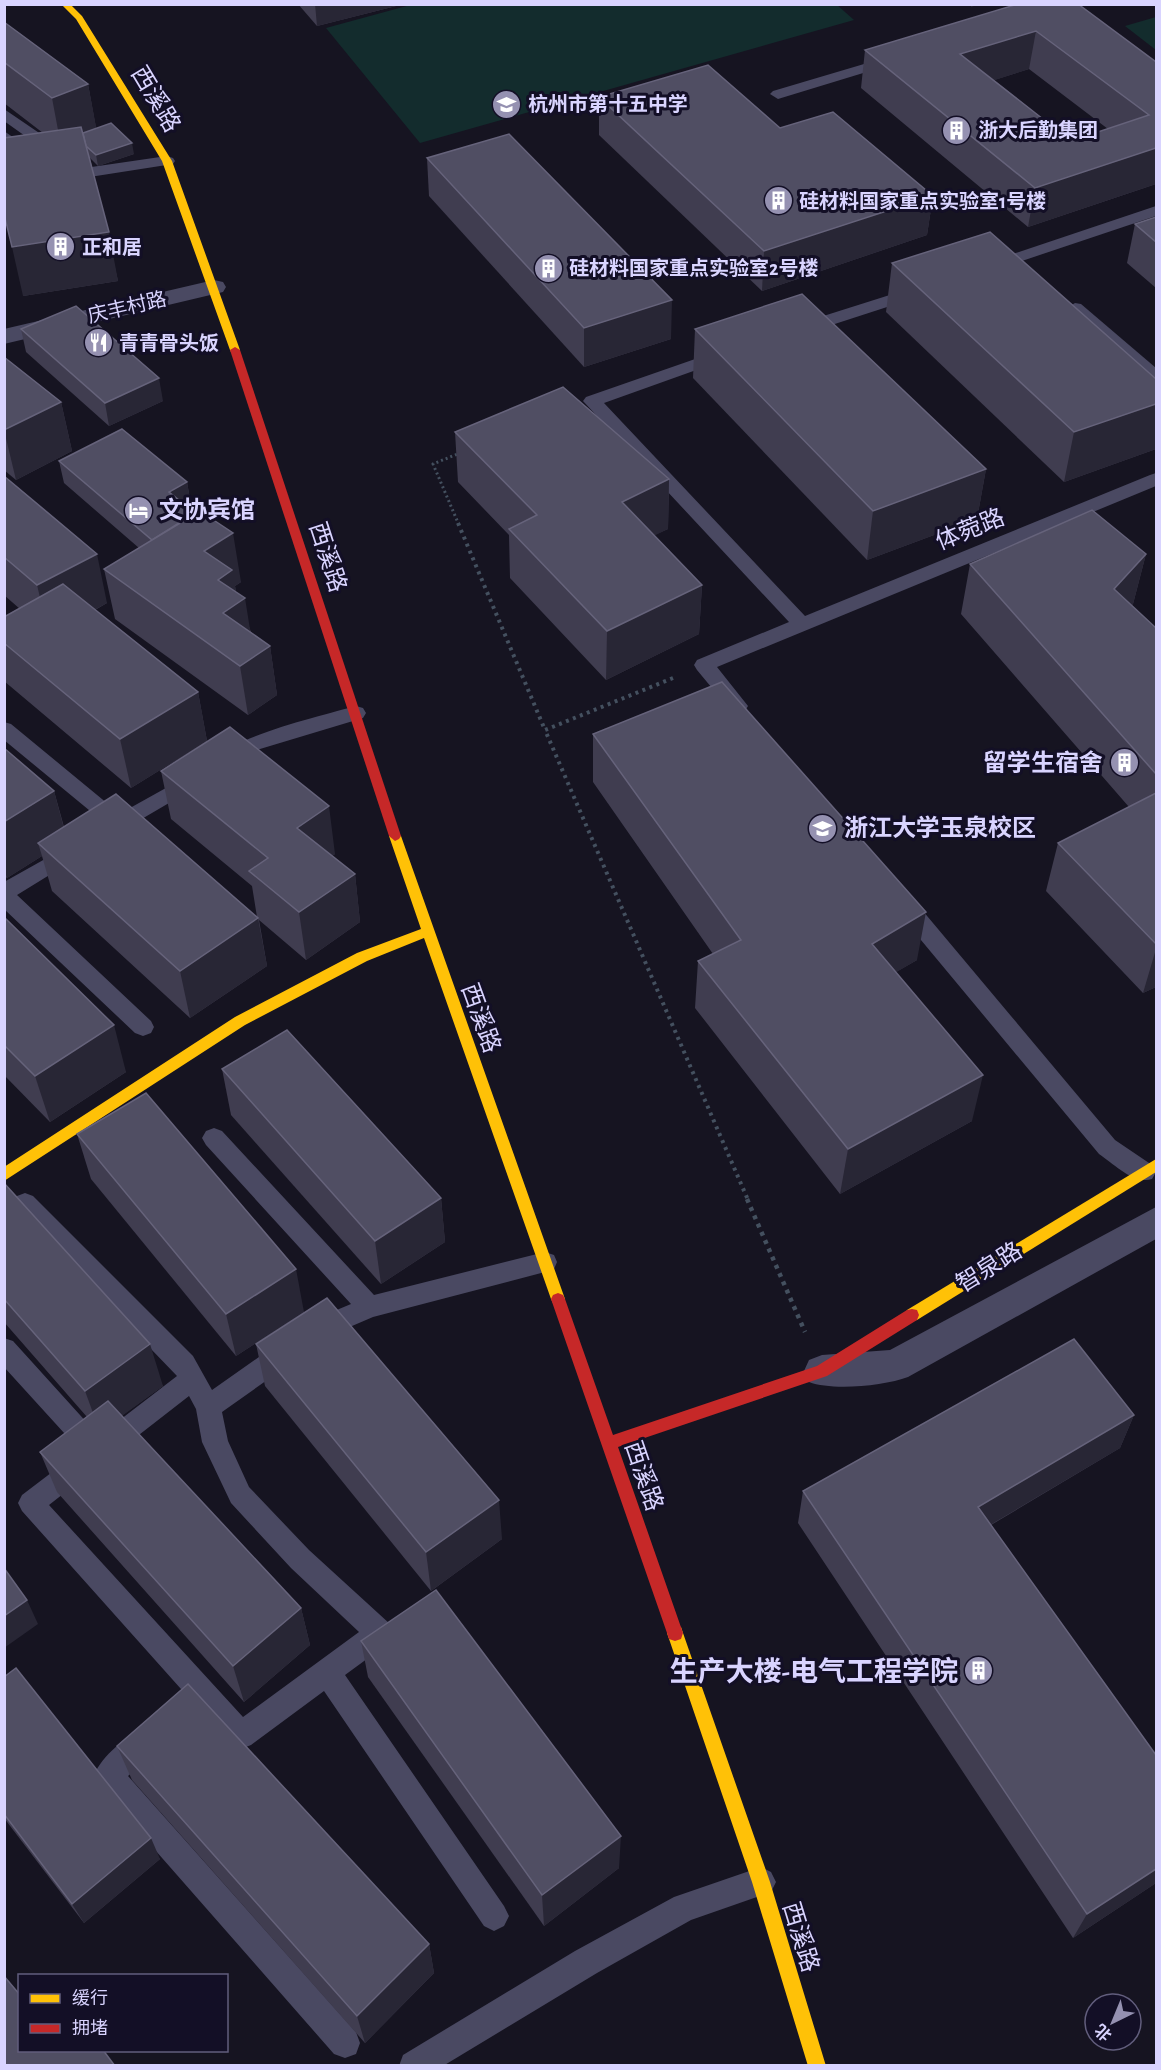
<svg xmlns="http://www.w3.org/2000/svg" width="1161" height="2070" viewBox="0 0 1161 2070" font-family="'Alegreya Sans','Noto Sans SC',sans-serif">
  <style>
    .green { fill: #132c2d }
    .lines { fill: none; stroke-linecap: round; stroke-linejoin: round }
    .path-far2 { stroke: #44505f; stroke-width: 3; stroke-dasharray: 2 3; stroke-linecap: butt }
    .path-far1 { stroke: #44505f; stroke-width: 4; stroke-dasharray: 3 4.5; stroke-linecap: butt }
    .path { stroke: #44505f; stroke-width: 4.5; stroke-dasharray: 4 5; stroke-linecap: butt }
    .lane { fill: #4a4962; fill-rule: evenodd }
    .street { fill: #4a4962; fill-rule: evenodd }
    .slow { fill: #ffc107; fill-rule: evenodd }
    .jam { fill: #c62828; fill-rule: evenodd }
    .wall { fill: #403d50; fill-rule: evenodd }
    .shaded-wall { fill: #282635 }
    .building { fill: #504e63; stroke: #66637b; stroke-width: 1.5; fill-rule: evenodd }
    .labels { text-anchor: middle; stroke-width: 6; stroke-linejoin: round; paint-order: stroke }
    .far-poi-label { font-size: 20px; font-weight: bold; fill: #d9d4ff; stroke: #130f26; text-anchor: start }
    .far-street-label { font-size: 20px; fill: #d9d4ff; stroke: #130f26 }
    .street-label { font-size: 24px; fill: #d9d4ff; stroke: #130f26 }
    .poi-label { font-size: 24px; font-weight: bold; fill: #d9d4ff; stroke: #130f26; text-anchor: start }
    .near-poi-label { font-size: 28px; font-weight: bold; fill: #d9d4ff; stroke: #130f26; text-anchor: end }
  </style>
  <rect width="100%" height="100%" fill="#161421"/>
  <g class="green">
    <polygon points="414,4 836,4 854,20 420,143 326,28"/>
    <polygon points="1156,17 1156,50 1125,26"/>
  </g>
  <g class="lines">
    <polyline class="path-far2" points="459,525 433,464 460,453"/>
    <g class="path-far1">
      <polyline points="458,523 545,730"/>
      <polyline points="673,678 545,730 748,1200"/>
    </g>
    <polyline class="path" points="747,1199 805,1332"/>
    <g class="lane">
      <polygon points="891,56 896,57 898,60 896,63 778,99 770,94 773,91"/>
      <path d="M 4,109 L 51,141 L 54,144 C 47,152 31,160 21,157 L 4,143 L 4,131 L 27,147 L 35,143 L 4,121 Z"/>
      <polygon points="167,156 173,158 175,161 173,164 64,181 56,176 64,171"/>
      <polygon points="1156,206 1156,216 995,270 989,272 981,267 983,264"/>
      <polygon points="915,287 923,292 921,296 807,333 795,333 793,329 795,325"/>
      <polygon points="1075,303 1081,304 1156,368 1156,381 1150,380 1069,312 1067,308"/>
      <polygon points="721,350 730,355 727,359 604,403 805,616 1150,475 1156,473 1156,486 717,667 748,706 745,711 731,711 697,670 694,665 697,660 789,622 583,401 586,397"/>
      <path d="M 356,706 L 363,708 L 366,713 L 363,718 L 260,749 L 227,766 L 220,764 L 217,759 C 230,737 328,714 356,706 Z"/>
      <polygon points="4,722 11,724 108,804 130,808 191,774 198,776 201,781 198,786 111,837 104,834 101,829 111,819 95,815 4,740"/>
      <polygon points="70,845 77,848 81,853 77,858 17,895 151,1021 154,1027 151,1033 143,1036 135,1033 4,909 4,882"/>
      <path d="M 904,896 L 912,898 L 1115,1140 L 1152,1165 L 1156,1172 L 1152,1179 C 1134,1185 1114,1164 1099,1154 L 896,910 L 893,904 L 896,898 Z"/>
      <polygon points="214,1128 222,1131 374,1295 545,1252 554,1255 557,1262 554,1269 545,1272 373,1317 317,1341 308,1338 305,1330 308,1322 351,1304 206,1145 202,1138 206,1131"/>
      <polygon points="25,1193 33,1196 193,1356 212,1390 276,1345 285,1342 294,1345 298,1353 294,1361 222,1412 228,1441 249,1487 309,1550 390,1624 394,1633 390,1642 345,1675 504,1906 509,1916 504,1926 494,1931 484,1926 324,1691 251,1745 241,1749 231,1745 22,1511 18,1503 22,1495 68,1460 77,1456 86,1460 90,1468 86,1476 49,1505 243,1717 359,1632 291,1568 231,1503 202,1442 196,1409 189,1396 117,1452 104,1454 94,1460 85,1456 4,1367 4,1338 13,1341 99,1436 177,1376 17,1210 13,1203 17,1196"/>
      <path d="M 146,1727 L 156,1731 L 160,1741 L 156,1751 L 128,1776 L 356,2032 L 360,2043 L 356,2054 L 345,2058 L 334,2054 L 98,1785 L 94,1775 C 102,1756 127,1735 146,1727 Z"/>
      <polygon points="761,1867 771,1872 776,1882 771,1892 691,1920 597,1973 443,2066 399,2066 403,2055 575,1951 674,1897"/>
    </g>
    <g class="street">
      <polygon points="214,280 223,282 226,287 223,292 4,344 4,329"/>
      <path d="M 1156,1207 L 1156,1239 L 908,1377 C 884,1386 832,1391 809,1382 L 804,1371 L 809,1360 L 822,1355 L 890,1350 Z"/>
    </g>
    <g class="slow">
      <polygon points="61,4 70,4 82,16 172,161 240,350 239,352 231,352 230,350 162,161 76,19"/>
      <polygon points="395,831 401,836 565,1299 563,1303 558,1305 553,1303 551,1299 424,938 367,961 245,1025 4,1181 4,1167 235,1017 357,953 421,929 389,836"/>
      <polygon points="1156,1159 1156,1172 917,1320 912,1321 907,1320 905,1315 907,1310"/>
      <polygon points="675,1625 681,1627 683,1633 770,1882 826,2066 808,2066 752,1882 667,1633 669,1627"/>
    </g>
    <g class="jam">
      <polygon points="235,347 240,350 401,836 399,839 395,841 389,836 230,350"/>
      <polygon points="558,1293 563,1295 565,1299 613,1435 817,1366 907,1310 912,1309 917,1310 919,1315 917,1320 827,1376 618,1447 683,1633 681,1639 675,1641 669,1639 667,1633 551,1299 553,1295"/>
    </g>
  </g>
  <g class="wall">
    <polygon points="298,4 404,4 317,26"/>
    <path d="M 1018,4 L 1156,62 L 1156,184 L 1028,227 L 861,88 L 865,50 ZM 1029,69 L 1108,129 L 1071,141 L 994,80 Z"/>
    <polygon points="4,22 88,84 96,128 134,154 98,166 90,158 118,281 23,296 43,133 4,103"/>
    <polygon points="599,97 780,128 933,196 927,235 762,291 599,135"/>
    <polygon points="427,158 671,339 584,367 429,196"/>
    <polygon points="1156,217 1156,288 1127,263 1135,224"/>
    <polygon points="892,263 1156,379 1156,449 1064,482 886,312"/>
    <polygon points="21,329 163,401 109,426 26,352"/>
    <polygon points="695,329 986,469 977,519 867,560 693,378"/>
    <polygon points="4,357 61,402 72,451 16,480 4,470"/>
    <polygon points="455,432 669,479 668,529 654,535 702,585 699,634 606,680 510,578 509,535 458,482"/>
    <polygon points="59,461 187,482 191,505 187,507 241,582 235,586 236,592 251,632 270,646 277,695 248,715 115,619 104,569 139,548 64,483"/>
    <polygon points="4,476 107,603 95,610 198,692 207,741 131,788 4,681 4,617 20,609 4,595"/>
    <polygon points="1146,554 1133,604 1131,606 1156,628 1156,987 1143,993 1046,891 1058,843 1129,807 961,614 970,564"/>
    <polygon points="593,734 917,960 896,972 972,1121 840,1194 695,1008 698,961 713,954 593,782"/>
    <polygon points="4,748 54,791 64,827 257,917 252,886 171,819 161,771 335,854 332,856 355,874 360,922 306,960 259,920 267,966 190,1018 52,891 42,856 7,878 4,875"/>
    <polygon points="4,917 126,1072 50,1122 4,1075"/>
    <polygon points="222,1069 441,1198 445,1242 381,1284 231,1115"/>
    <polygon points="77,1134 304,1312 236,1356 91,1179"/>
    <polygon points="4,1183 163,1386 121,1416 301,1608 310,1645 244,1702 57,1492 40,1452 87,1417 4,1322"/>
    <polygon points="256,1344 502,1539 431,1591 265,1386"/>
    <polygon points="1134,1415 1120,1448 991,1525 1156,1883 1073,1938 798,1523 803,1491"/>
    <polygon points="361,1641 619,1868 544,1926 368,1677"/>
    <polygon points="4,1677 160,1859 84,1923 4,1818"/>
    <polygon points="117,1746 429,1944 434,1973 365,2043 132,1780"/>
  </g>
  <g class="shaded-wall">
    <polygon points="315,4 404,4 317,26"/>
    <polygon points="971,4 980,4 971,7"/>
    <polygon points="1036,31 1029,69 955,93 960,54"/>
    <polygon points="88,84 97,132 61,146 52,98"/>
    <polygon points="132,143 134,154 98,166 96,155"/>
    <polygon points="1156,148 1156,184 1028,227 1035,188"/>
    <polygon points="933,196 927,235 762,291 764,251"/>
    <polygon points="109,232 118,281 23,296 12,247"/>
    <polygon points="672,300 671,339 584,367 584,328"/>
    <polygon points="159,378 163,401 109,426 105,403"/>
    <polygon points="61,402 72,451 16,480 4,430"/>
    <polygon points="1156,404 1156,449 1064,482 1074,432"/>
    <polygon points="986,469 977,519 867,560 873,511"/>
    <polygon points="669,479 668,529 621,552 622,502"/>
    <polygon points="187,482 191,505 173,514 169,492"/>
    <polygon points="233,533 241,582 235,586 238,603 245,598 253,648 231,659 204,551"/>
    <polygon points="97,554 107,603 49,635 37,585"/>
    <polygon points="1146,554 1133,604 1101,639 1114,589"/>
    <polygon points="702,585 699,634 606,680 607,631"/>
    <polygon points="270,646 277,695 248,715 240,666"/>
    <polygon points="198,692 207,741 131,788 120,739"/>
    <polygon points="54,791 67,840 38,843 42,856 7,878 4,869 4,822"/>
    <polygon points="329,806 335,854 304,876 297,828"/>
    <polygon points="355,874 360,922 306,960 299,912"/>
    <polygon points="926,912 917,960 864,991 872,944"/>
    <polygon points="258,918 267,966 190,1018 180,971"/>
    <polygon points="1156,949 1156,987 1143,993"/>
    <polygon points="114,1025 126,1072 50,1122 35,1076"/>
    <polygon points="983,1075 972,1121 840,1194 848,1149"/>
    <polygon points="441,1198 445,1242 381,1284 375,1241"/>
    <polygon points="296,1269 304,1312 236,1356 226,1314"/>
    <polygon points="150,1344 163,1386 100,1432 85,1391"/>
    <polygon points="1134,1415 1120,1448 968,1538 978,1507"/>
    <polygon points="499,1500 502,1539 431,1591 426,1552"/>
    <polygon points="27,1600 38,1624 4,1648 4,1616"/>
    <polygon points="301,1608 310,1645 244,1702 233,1666"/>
    <polygon points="621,1836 619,1868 544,1926 542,1895"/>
    <polygon points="151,1838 160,1859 84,1923 72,1904"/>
    <polygon points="1156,1869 1156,1883 1073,1938 1087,1914"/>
    <polygon points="429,1944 434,1973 365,2043 357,2016"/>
  </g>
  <g class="building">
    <path d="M 1018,4 L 1078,4 L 1156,62 L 1156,148 L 1035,188 L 865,50 ZM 1036,31 L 1149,115 L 1071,141 L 960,54 Z"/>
    <polygon points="4,22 88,84 52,98 4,62"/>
    <polygon points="708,65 780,128 833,112 933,196 764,251 599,97"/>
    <polygon points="111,123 132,143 96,155 86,146 83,133"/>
    <polygon points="81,127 109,232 12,247 4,214 4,138"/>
    <polygon points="509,134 672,300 584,328 427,158"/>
    <polygon points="1156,217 1156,242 1135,224"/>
    <polygon points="990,232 1156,379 1156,404 1074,432 892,263"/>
    <polygon points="802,294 986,469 873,511 695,329"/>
    <polygon points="76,306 159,378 105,403 21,329"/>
    <polygon points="4,357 61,402 4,430"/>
    <polygon points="563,387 669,479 622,502 702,585 607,631 509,529 537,515 455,432"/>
    <polygon points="122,429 187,482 169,492 195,513 152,540 59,461"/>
    <polygon points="4,476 97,554 37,585 4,557"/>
    <polygon points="1092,510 1146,554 1114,589 1156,628 1156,774 970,564"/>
    <polygon points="200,511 233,533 204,551 232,570 218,580 245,598 223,613 270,646 240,666 104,569"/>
    <polygon points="63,584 198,692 120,739 4,643 4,617"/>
    <polygon points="722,682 926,912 872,944 983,1075 848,1149 698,961 741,940 593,734"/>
    <polygon points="230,727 329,806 297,828 355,874 299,912 249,871 268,858 161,771"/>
    <polygon points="4,748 54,791 4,822"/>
    <polygon points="1156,793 1156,944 1058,843"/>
    <polygon points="116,794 258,918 180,971 38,843"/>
    <polygon points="4,917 114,1025 35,1076 4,1045"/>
    <polygon points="287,1030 441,1198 375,1241 222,1069"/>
    <polygon points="146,1093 296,1269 226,1314 77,1134"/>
    <polygon points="4,1183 150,1344 85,1391 4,1299"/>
    <polygon points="327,1298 499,1500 426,1552 256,1344"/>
    <polygon points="1074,1339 1134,1415 978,1507 1156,1755 1156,1869 1087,1914 803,1491"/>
    <polygon points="108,1401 301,1608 233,1666 40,1452"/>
    <polygon points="4,1568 27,1600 4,1616"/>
    <polygon points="436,1590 621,1836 542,1895 361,1641"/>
    <polygon points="16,1668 151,1838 72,1904 4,1814 4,1677"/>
    <polygon points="188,1684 429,1944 357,2016 117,1746"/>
    <polygon points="4,1976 20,1995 20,2050 103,2050 115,2066 4,2066"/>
  </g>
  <defs>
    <symbol id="school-disc" viewBox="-11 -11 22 22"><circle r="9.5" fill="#9591b1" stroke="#130f26"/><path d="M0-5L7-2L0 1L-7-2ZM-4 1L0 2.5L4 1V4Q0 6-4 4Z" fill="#fff"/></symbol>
    <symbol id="building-disc" viewBox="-11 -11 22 22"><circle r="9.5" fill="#9591b1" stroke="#130f26"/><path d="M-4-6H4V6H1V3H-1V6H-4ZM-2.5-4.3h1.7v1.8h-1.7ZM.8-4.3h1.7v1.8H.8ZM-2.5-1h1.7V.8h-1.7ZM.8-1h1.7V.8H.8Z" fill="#fff"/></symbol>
    <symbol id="restaurant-disc" viewBox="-11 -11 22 22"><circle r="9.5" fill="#9591b1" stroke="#130f26"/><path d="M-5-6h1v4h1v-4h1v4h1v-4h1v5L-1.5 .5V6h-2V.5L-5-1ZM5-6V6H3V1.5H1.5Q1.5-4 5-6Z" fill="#fff"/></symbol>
    <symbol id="hotel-disc" viewBox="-11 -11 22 22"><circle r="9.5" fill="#9591b1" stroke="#130f26"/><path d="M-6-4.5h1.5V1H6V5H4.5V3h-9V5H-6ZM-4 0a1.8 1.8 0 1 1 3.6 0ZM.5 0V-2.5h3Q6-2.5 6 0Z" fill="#fff"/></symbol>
    <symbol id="university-disc" viewBox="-11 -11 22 22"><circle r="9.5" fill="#9591b1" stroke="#130f26"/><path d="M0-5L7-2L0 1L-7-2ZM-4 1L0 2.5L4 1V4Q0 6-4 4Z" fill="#fff"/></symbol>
  </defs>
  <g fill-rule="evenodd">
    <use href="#school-disc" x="490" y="88" width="33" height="33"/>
    <use href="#building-disc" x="940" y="114" width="33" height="33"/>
    <use href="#building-disc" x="762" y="184" width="33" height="33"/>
    <use href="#building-disc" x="44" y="230" width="33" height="33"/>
    <use href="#building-disc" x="532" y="252" width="33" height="33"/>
    <use href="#restaurant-disc" x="82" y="326" width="33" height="33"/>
    <use href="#hotel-disc" x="122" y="494" width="33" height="33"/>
    <use href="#building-disc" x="1108" y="746" width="33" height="33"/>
    <use href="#university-disc" x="806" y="812" width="33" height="33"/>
    <use href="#building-disc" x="962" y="1654" width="33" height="33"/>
  </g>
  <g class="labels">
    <g class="far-poi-label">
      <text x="528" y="111">杭州市第十五中学</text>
      <text x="978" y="137">浙大后勤集团</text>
      <text x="799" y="208">硅材料国家重点实验室1号楼</text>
      <text x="82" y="254">正和居</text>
      <text x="569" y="275">硅材料国家重点实验室2号楼</text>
      <text x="119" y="350">青青骨头饭</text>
    </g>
    <g class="far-street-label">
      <text transform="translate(127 307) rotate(-13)" y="7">庆丰村路</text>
    </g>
    <g class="street-label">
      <text transform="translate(156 99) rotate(59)" y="8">西溪路</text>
      <text transform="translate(970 529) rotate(-22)" y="8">体菀路</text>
      <text transform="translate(328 557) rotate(72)" y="8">西溪路</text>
      <text transform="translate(481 1018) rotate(70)" y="8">西溪路</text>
      <text transform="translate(989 1267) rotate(-32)" y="8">智泉路</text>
      <text transform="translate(644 1476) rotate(71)" y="8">西溪路</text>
      <text transform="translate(801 1937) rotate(73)" y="8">西溪路</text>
    </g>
    <g class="poi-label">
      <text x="159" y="518">文协宾馆</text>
      <text x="1103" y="771" text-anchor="end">留学生宿舍</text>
      <text x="844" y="836">浙江大学玉泉校区</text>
    </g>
    <g class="near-poi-label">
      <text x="958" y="1681">生产大楼-电气工程学院</text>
    </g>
  </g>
  <rect width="1161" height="2070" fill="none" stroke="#d9d4ff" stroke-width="12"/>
  <rect x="18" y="1974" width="210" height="78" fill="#130f26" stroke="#625e7d" stroke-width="1.5"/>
  <rect x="30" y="1994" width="30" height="9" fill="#ffc107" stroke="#625e7d" stroke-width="1.5"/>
  <text x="72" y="2004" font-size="18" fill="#d9d4ff">缓行</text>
  <rect x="30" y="2024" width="30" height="9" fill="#c62828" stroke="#625e7d" stroke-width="1.5"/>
  <text x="72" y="2034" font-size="18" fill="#d9d4ff">拥堵</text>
  <g transform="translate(1113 2022) rotate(223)"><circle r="28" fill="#130f26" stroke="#625e7d" stroke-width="1.5"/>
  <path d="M0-4.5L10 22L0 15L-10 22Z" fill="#9591b1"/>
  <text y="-9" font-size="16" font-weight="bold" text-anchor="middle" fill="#d9d4ff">北</text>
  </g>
</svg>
